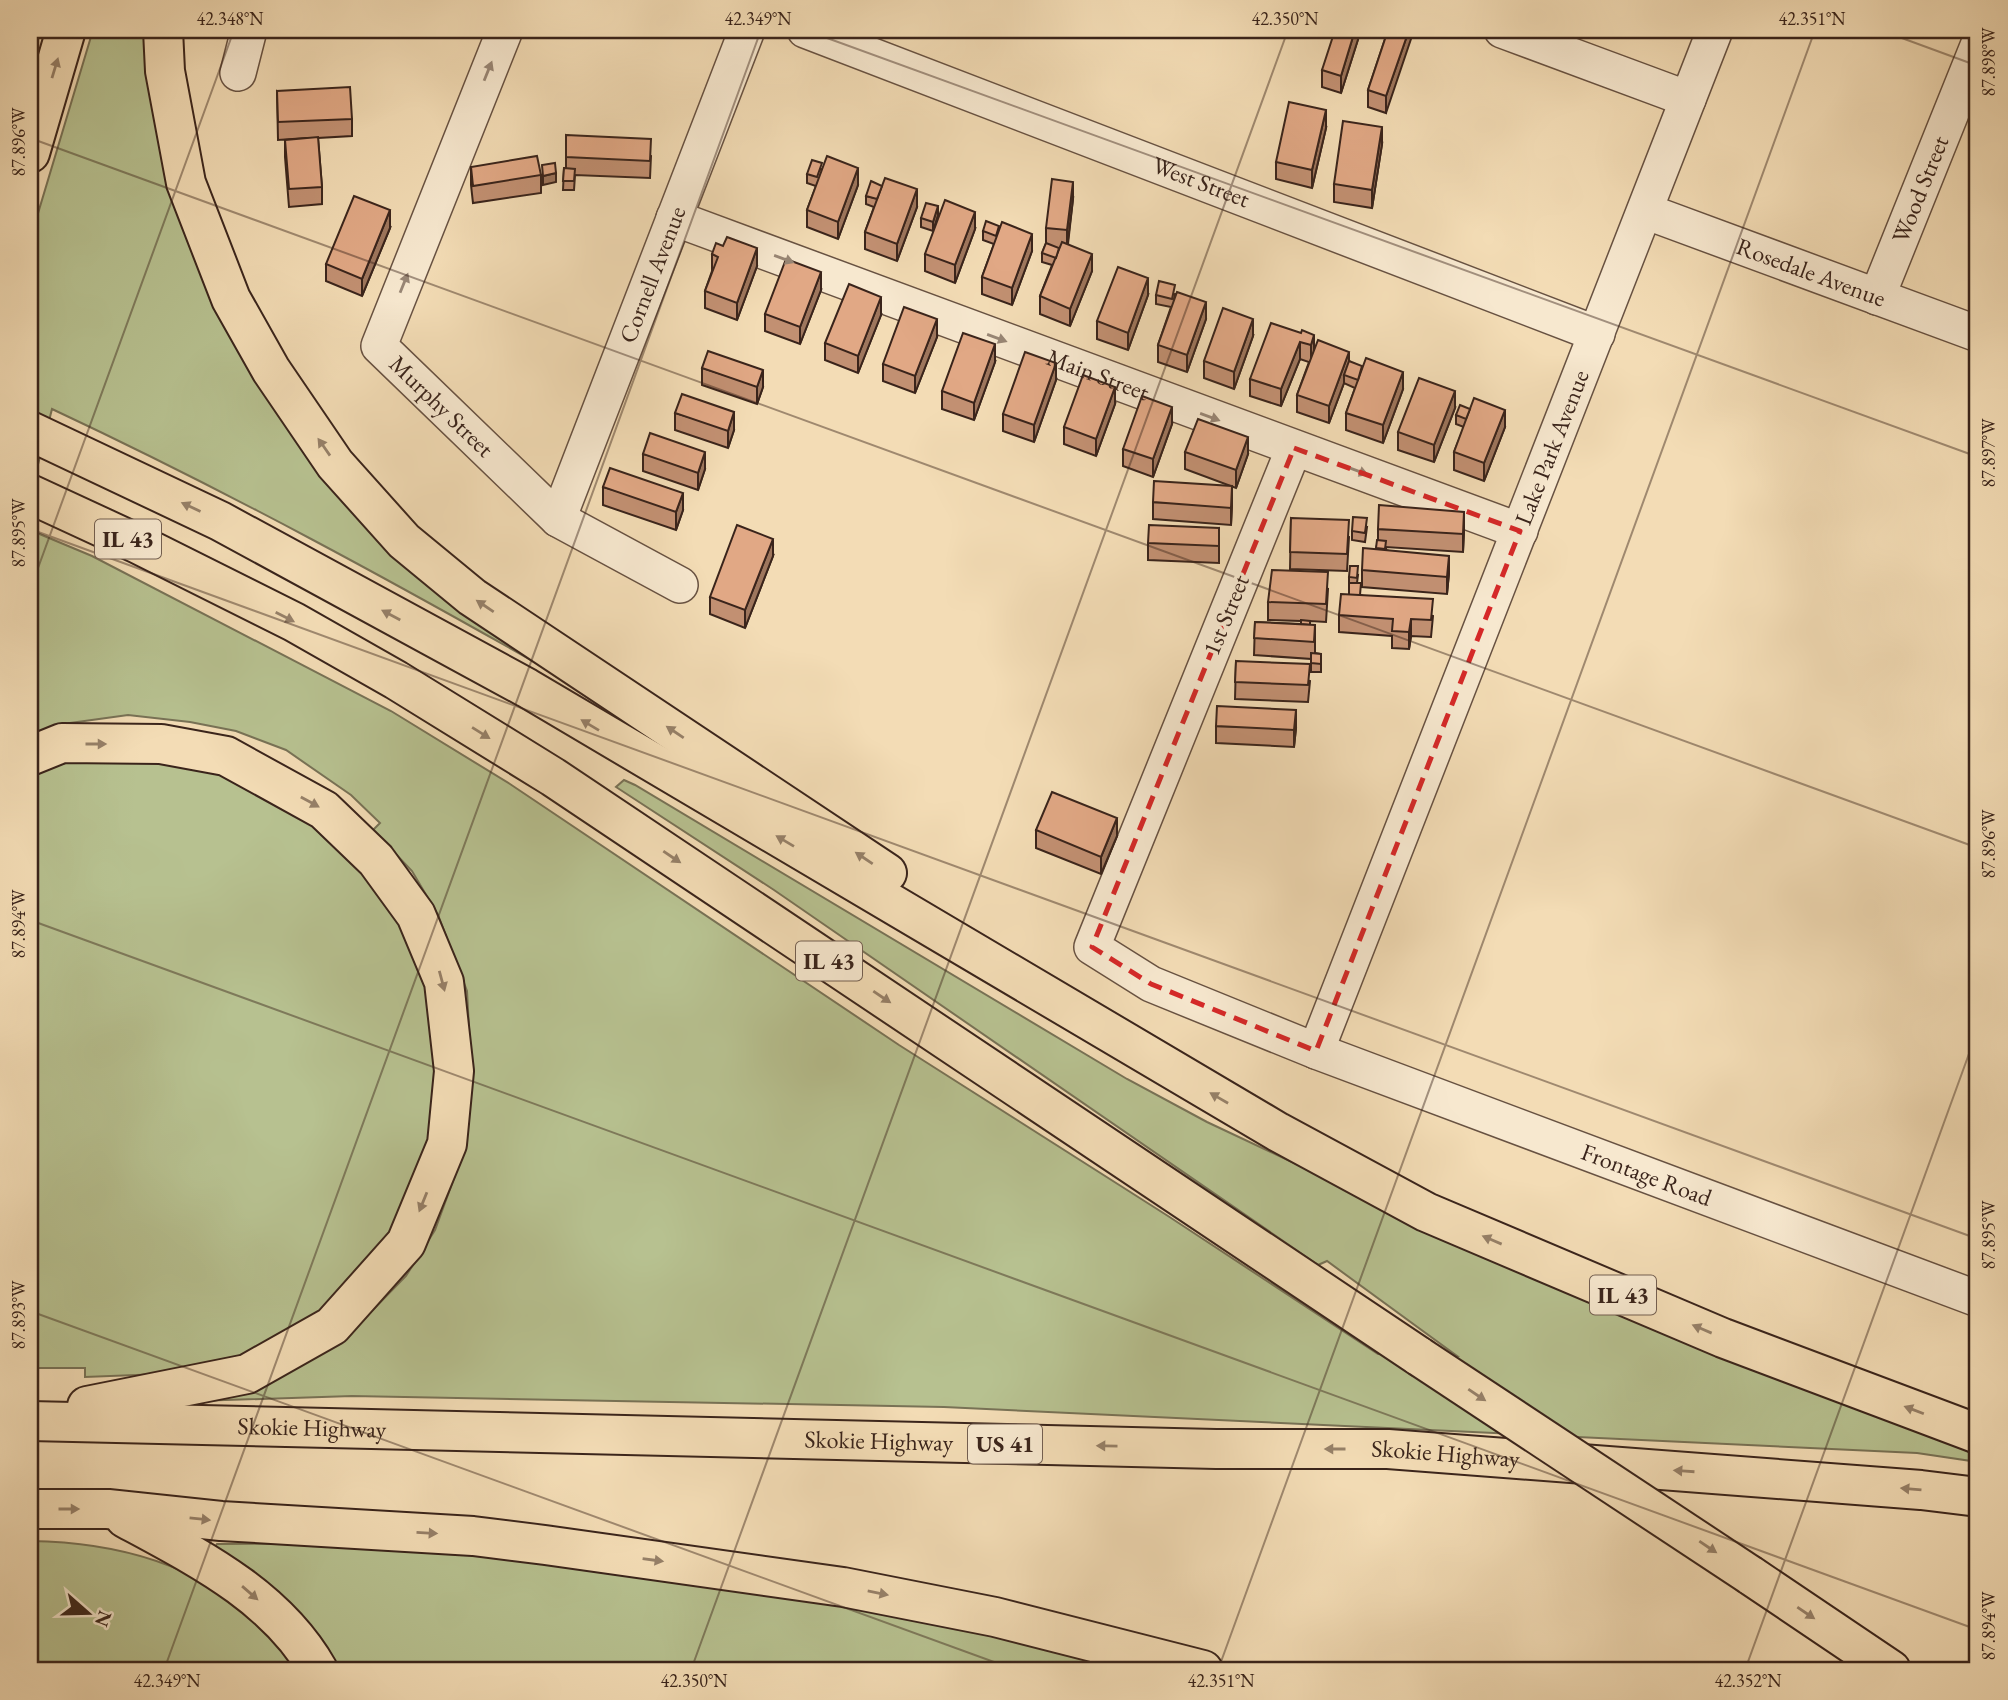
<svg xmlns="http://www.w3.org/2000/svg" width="2008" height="1700" viewBox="0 0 2008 1700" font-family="'EB Garamond',serif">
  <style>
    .green { fill: #b7c190; stroke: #787256; stroke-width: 2 }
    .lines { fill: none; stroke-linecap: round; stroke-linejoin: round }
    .minor-casing { stroke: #685242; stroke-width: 38 }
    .major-casing { stroke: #3a241b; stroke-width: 42 }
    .highway-casing { stroke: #3a241b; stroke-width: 42 }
    .minor { stroke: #f7e8cf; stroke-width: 35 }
    .major { stroke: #f3dcb5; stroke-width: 38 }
    .highway { stroke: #f3dcb5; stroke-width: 38 }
    .major-bridge-casing { stroke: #3a241b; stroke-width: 42; stroke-linecap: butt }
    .major-bridge { stroke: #f3dcb5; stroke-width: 38 }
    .wall { fill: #c29072; stroke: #3a241b; stroke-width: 2 }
    .shaded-wall { fill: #9e765d; stroke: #3a241b; stroke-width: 2 }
    .building { fill: #e1a885; stroke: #3a241b; stroke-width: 2 }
    .oneway { fill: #968068 }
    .oneway2 { fill: #988675 }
    .marked { fill: none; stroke: #d62828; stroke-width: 5; stroke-dasharray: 14 9; stroke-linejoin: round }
    .ticks { fill: none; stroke: #3a241b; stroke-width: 2; stroke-opacity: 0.45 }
    .labels { text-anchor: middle; stroke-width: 7; stroke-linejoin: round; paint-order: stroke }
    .shield { fill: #f7e8cf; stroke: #735f51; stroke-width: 2 }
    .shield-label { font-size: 23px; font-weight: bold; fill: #3a241b }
    .street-label { font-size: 24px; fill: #3a241b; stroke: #f7e8cf }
    .neatline { fill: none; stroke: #3a241b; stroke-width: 2.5 }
    .ticks-label { font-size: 18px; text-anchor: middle; fill: #3a241b }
  </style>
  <rect width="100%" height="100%" fill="#f3dcb5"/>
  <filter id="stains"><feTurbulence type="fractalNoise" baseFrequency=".00286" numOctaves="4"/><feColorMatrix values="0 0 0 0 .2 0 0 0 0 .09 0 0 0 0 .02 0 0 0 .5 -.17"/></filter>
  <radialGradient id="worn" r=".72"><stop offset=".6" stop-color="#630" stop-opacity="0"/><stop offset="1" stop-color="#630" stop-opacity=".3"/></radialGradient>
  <g class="green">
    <path d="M 93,30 L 149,30 L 258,373 L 566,680 C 396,583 229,492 52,409 L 30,496 L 30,240 Z"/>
    <polygon points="30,530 92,556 391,711 510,784 899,1045 1168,1216 1378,1354 1457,1356 1327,1261 1318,1265 774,890 616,787 624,780 635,785 1127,1079 1207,1122 1311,1171 1940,1434 1978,1458 1978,1462 1917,1453 944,1407 352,1396 133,1403 316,1355 364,1319 406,1276 435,1230 457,1170 472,1083 467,991 438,915 412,871 373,830 380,823 351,795 286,750 236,731 190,722 128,715 70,723 30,734"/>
    <polygon points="98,755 227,770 352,849 427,964 444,1075 415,1193 371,1265 304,1326 263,1349 210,1367 162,1374 85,1377 85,1368 30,1368 30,772"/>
    <path d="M 30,1541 C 115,1542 197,1564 261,1622 C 277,1637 290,1655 304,1670 L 30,1670 Z"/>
    <polygon points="352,1543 476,1552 909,1616 1147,1670 340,1670 300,1619 215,1547 217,1544"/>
  </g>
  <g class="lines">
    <defs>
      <g id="minor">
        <path id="s1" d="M 505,30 L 379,346 L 558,519 L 680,585"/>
        <path id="s2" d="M 805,30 L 1597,334"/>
        <polyline points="1502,30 1688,99"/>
        <polyline points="238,73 249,30"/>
        <path id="s3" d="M 1645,211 L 1978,334"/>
        <path id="s4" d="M 674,218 L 1520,531"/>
        <path id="s5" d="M 1877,297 L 1978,46"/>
        <path id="s6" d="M 1294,448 L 1092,947 L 1151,984 L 1316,1051 L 1978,1299"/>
        <path id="s7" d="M 558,519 L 747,30"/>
        <path id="s8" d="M 1316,1051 L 1715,30"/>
      </g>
      <g id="major">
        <polyline points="163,30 165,71 186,183 231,299 271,370 335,464 404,541 472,597 887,873"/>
        <polyline points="30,153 66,30"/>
        <polyline points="30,431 220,521 527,688 1278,1132 1426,1212 1723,1338 1978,1434"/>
        <polyline points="30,494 138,544 294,622 396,680 553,777 1420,1357"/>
        <polyline points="1750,1575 1891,1670"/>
      </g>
      <g id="highway">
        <polyline points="30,756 62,743 161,744 226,756 324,810 376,860 416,915 444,982 454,1071 447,1144 406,1243 332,1326 247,1374 87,1406"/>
        <path id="s9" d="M 30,1421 L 1216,1449 L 1388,1449 L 1921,1490 L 1978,1497"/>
        <polyline points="30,1509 108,1509 221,1521 473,1536 545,1545 843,1587 995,1617 1203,1670"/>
        <path d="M 125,1518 C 197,1557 276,1596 318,1670"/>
      </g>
    </defs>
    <use href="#minor" class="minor-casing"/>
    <use href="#major" class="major-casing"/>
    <use href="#highway" class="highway-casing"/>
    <use href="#minor" class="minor"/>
    <use href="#major" class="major"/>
    <use href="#highway" class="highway"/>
    <defs>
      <polyline id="major-bridge" points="1420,1357 1750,1575"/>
    </defs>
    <use href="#major-bridge" class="major-bridge-casing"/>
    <use href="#major-bridge" class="major-bridge"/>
  </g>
  <g class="wall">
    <polygon points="1361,30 1341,93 1322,87 1322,70"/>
    <polygon points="1388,30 1386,113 1368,107 1368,90"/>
    <polygon points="277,91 352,119 352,136 318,138 322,187 322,204 289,207 285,157 285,140 307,138 278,140"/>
    <polygon points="1326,128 1312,188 1276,179 1276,162"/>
    <polygon points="566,135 651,156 650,178 575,175 574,190 563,190 564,168 566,168"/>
    <polygon points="1382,144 1372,208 1334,202 1334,184"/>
    <polygon points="471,167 541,175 541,193 473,203 471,185"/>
    <polygon points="822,169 858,185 838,239 807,227 807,210 816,186 807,183 807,174"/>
    <polygon points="866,196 917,207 897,261 865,249 865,232 874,207 866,204"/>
    <polygon points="1073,199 1068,244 1092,271 1070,326 1040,314 1040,296 1052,265 1042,262 1042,253 1046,243 1046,228"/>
    <polygon points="938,215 933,231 921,227 921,218"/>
    <polygon points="390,228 362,296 326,281 326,264"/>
    <polygon points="975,229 955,283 925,271 925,254"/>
    <polygon points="983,231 999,232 1032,251 1012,305 982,294 982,277 994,244 983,240"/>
    <polygon points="712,254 757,266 737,320 705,308 705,291 712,271"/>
    <polygon points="821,290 800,344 765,331 765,314"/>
    <polygon points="1175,294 1174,299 1206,319 1187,372 1158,362 1158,345 1171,307 1156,304 1156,295"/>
    <polygon points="1148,295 1128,350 1097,339 1097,321"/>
    <polygon points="881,315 858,373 825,360 825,343"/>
    <polygon points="1301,333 1314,349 1349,361 1362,370 1403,389 1383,443 1346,430 1346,413 1355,388 1344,383 1329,423 1297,412 1297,395 1309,362 1300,359 1281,406 1250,396 1250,379"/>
    <polygon points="1253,336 1234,389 1204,378 1204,361"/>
    <polygon points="937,337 915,393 883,381 883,364"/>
    <polygon points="995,362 974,420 942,409 942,391"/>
    <polygon points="702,368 763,387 757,404 702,385"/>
    <polygon points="1056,380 1034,442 1003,431 1003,414"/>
    <polygon points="1115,404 1096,456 1064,444 1064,427"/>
    <polygon points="1455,408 1434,462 1398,450 1398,432"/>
    <polygon points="675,413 734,430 728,448 675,430"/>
    <polygon points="1456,415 1505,427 1484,481 1454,470 1454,452 1464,427 1456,424"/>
    <polygon points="1172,424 1153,477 1123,466 1123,449"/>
    <polygon points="1185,452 1248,454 1236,488 1185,469"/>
    <polygon points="643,454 705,469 698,490 643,471"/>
    <polygon points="603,487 683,510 676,530 603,505"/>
    <polygon points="1153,502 1232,504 1231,525 1153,519"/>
    <polygon points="1291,518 1349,537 1347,571 1290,569"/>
    <polygon points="1367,527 1365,542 1352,540 1352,531"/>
    <polygon points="1219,528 1219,563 1148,560 1148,543"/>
    <polygon points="1378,529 1464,530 1463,552 1386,547 1386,550 1449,573 1447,594 1362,587 1362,570 1376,549 1378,540"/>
    <polygon points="773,556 745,628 710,614 710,597"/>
    <polygon points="1358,575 1357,583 1360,595 1433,616 1431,637 1411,636 1409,649 1392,648 1392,636 1339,632 1339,615 1349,595 1349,577"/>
    <polygon points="1328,589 1326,622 1310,621 1310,625 1315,625 1315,653 1321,654 1321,672 1311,672 1311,659 1254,655 1255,622 1301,624 1301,621 1268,620 1268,602"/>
    <polygon points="1236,661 1310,681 1308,702 1235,699"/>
    <polygon points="1216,726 1296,728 1294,747 1216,743"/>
    <polygon points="1036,830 1117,836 1101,874 1036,848"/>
  </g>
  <g class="shaded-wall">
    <polygon points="1355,30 1361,30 1341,93 1341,76"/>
    <polygon points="1409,30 1414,30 1386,113 1386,96"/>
    <polygon points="1326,110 1326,128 1312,188 1312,170"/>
    <polygon points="1382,127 1382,144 1372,208 1372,190"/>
    <polygon points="858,168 858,185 838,239 838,222"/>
    <polygon points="556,173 556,182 543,185 543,176"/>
    <polygon points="1073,182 1073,199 1067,248 1067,230"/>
    <polygon points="917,189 917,207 897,261 897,244"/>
    <polygon points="938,206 938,215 933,231 933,222"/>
    <polygon points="390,210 390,228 362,296 362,279"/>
    <polygon points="975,212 975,229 955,283 955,265"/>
    <polygon points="1032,234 1032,251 1012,305 1012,288"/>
    <polygon points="757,248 757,266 737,320 737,303"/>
    <polygon points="1092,254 1092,271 1070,326 1070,309"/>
    <polygon points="821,272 821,290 800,344 800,327"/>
    <polygon points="1148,278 1148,295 1128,350 1128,333"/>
    <polygon points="881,297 881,315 858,373 858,356"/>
    <polygon points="1206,302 1206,319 1187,372 1187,355"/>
    <polygon points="937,319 937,337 915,393 915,376"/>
    <polygon points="1253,319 1253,336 1234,389 1234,372"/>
    <polygon points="1314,335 1314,352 1311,363 1311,345"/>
    <polygon points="1300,342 1300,359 1281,406 1281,389"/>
    <polygon points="995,344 995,362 974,420 974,403"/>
    <polygon points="1349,352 1349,370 1344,375 1344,383 1329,423 1329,406"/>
    <polygon points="1056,363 1056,380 1034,442 1034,425"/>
    <polygon points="763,370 763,387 757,404 757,387"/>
    <polygon points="1403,372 1403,389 1383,443 1383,425"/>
    <polygon points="1115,387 1115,404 1096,456 1096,439"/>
    <polygon points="1455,391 1455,408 1434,462 1434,445"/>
    <polygon points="1172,407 1172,424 1153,477 1153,459"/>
    <polygon points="1505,410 1505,427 1484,481 1484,463"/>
    <polygon points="734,412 734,430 728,448 728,431"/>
    <polygon points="1248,437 1248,454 1236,488 1236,470"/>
    <polygon points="705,452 705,469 698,490 698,473"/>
    <polygon points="1232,486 1232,504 1231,525 1231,508"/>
    <polygon points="683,493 683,510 676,530 676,512"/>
    <polygon points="1464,512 1464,530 1463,552 1463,534"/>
    <polygon points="773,539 773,556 745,628 745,610"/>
    <polygon points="1449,556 1449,573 1447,594 1447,577"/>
    <polygon points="1411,619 1411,636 1409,649 1409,632"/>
    <polygon points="1296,710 1296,728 1294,747 1294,730"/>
    <polygon points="1117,818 1117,836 1101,874 1101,857"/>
  </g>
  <g class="building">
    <polygon points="1335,30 1355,30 1341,76 1322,70"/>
    <polygon points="1388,30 1409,30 1386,96 1368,90"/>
    <polygon points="350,87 352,119 278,122 277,91"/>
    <polygon points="1289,102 1326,110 1312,170 1276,162"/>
    <polygon points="1343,121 1382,127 1372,190 1334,184"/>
    <polygon points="566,135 651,139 650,161 566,157"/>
    <polygon points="318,137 322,187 289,189 285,140"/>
    <polygon points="537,156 541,175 473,186 471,167"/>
    <polygon points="827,156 858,168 838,222 807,210"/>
    <polygon points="812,160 822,163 817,177 807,174"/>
    <polygon points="555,163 556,173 543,176 542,165"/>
    <polygon points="564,168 575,169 574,181 563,181"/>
    <polygon points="885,178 917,189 897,244 865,232"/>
    <polygon points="1052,179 1073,182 1067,230 1046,228"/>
    <polygon points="871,181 882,186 877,199 866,196"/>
    <polygon points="354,196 390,210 362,279 326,264"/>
    <polygon points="945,200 975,212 955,265 925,254"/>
    <polygon points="926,203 938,206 933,222 921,218"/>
    <polygon points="986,221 999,226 996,236 983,231"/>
    <polygon points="1002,222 1032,234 1012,288 982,277"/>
    <polygon points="727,237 757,248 737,303 705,291 718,257 712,254 716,243 723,246"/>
    <polygon points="1062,242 1092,254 1070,309 1040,296"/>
    <polygon points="1046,243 1059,248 1056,258 1042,253"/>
    <polygon points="786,259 821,272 800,327 765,314"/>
    <polygon points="1118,267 1148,278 1128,333 1097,321"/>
    <polygon points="1159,281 1175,285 1172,299 1156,295"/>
    <polygon points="849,284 881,297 858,356 825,343"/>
    <polygon points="1177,292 1206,302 1187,355 1158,345"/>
    <polygon points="904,307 937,319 915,376 883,364"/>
    <polygon points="1223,308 1253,319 1234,372 1204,361"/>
    <polygon points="1271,323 1301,333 1302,330 1314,335 1311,345 1300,342 1281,389 1250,379"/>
    <polygon points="963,333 995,344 974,403 942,391"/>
    <polygon points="1318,340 1349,352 1329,406 1297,395"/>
    <polygon points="708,351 763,370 757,387 702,368"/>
    <polygon points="1025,352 1056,363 1034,425 1003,414"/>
    <polygon points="1366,358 1403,372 1383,425 1346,413"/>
    <polygon points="1349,361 1362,366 1358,380 1344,375"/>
    <polygon points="1083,375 1115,387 1096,439 1064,427"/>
    <polygon points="1419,378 1455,391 1434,445 1398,432"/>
    <polygon points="682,394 734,412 728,431 675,413"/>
    <polygon points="1142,396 1172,407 1153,459 1123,449"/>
    <polygon points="1474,398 1505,410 1484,463 1454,452"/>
    <polygon points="1460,405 1470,409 1466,419 1456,415"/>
    <polygon points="1198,419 1248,437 1236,470 1185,452"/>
    <polygon points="650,433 705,452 698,473 643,454"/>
    <polygon points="610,468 683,493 676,512 603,487"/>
    <polygon points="1154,481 1232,486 1231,508 1153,502"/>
    <polygon points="1379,505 1464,512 1463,534 1378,529"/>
    <polygon points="1353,517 1367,518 1365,533 1352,531"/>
    <polygon points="1291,518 1349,520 1347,554 1290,552"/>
    <polygon points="737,525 773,539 745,610 710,597"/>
    <polygon points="1149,525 1219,528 1219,546 1148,543"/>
    <polygon points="1377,540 1386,541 1385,549 1376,548"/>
    <polygon points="1363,548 1449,556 1447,577 1362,570"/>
    <polygon points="1350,566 1358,566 1357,578 1349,577"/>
    <polygon points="1272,570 1328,572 1326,604 1268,602"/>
    <polygon points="1349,583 1361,583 1360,595 1349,595"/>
    <polygon points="1341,594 1433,599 1431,620 1411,619 1409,632 1392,631 1393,619 1339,615"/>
    <polygon points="1301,620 1310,621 1310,625 1301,624"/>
    <polygon points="1255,622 1315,625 1314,642 1254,638"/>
    <polygon points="1311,653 1321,654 1321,664 1311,663"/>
    <polygon points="1236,661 1310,664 1308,685 1235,682"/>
    <polygon points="1217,706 1296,710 1294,730 1216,726"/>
    <polygon points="1052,792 1117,818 1101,857 1036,830"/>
  </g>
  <defs><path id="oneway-solid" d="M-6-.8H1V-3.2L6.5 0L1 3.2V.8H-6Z" transform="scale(1.75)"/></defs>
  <g class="oneway">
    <use href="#oneway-solid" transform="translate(55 68) rotate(-73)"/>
    <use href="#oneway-solid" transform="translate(324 447) rotate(-125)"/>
    <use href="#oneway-solid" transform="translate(191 507) rotate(-155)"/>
    <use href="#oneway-solid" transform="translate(485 606) rotate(-146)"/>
    <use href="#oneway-solid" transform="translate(391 615) rotate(-152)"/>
    <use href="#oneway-solid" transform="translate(285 617) rotate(27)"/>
    <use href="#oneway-solid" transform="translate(590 725) rotate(-149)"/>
    <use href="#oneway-solid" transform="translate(675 732) rotate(-146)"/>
    <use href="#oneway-solid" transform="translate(481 733) rotate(32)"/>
    <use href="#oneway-solid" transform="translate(96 744)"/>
    <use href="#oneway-solid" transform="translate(310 802) rotate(29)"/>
    <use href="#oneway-solid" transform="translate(785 841) rotate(-149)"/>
    <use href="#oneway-solid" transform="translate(672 857) rotate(34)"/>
    <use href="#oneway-solid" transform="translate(864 858) rotate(-146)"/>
    <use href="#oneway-solid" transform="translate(442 981) rotate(75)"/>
    <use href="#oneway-solid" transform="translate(882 997) rotate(34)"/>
    <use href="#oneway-solid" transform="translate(1219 1098) rotate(-150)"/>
    <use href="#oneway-solid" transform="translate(423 1202) rotate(112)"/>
    <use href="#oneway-solid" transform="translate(1492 1240) rotate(-157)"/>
    <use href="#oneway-solid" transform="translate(1702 1329) rotate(-157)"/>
    <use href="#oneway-solid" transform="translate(1477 1395) rotate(34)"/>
    <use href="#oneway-solid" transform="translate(1914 1410) rotate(-159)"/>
    <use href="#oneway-solid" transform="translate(1107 1446) rotate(-179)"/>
    <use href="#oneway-solid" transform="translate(1335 1449) rotate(180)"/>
    <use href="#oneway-solid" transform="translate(1684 1471) rotate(-176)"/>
    <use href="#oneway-solid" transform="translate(1911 1489) rotate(-175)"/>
    <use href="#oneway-solid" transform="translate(69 1509)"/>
    <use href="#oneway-solid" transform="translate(200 1519) rotate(6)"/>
    <use href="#oneway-solid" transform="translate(427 1533) rotate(3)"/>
    <use href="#oneway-solid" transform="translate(1708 1547) rotate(34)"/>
    <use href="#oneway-solid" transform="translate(653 1560) rotate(8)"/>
    <use href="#oneway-solid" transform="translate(250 1593) rotate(41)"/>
    <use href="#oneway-solid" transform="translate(878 1593) rotate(11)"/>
    <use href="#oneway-solid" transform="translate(1806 1613) rotate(34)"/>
  </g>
  <g class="oneway2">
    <use href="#oneway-solid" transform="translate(488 71) rotate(-68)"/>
    <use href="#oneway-solid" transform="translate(784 259) rotate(20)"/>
    <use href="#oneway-solid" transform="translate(404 283) rotate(-68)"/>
    <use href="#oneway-solid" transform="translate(997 338) rotate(20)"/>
    <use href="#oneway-solid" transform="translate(1210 417) rotate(20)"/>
    <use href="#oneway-solid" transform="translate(1358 471) rotate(20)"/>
  </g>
  <path class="marked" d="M 1294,448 L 1520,531 L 1316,1051 L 1151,984 L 1092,947 Z"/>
  <path class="ticks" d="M 805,30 L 1978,457M 1880,30 L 1978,66M 30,138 L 1978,848M 30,529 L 1978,1239M 30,590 L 234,30M 30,920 L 1978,1630M 30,1311 L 1016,1670M 164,1670 L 761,30M 691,1670 L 1288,30M 1218,1670 L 1815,30M 1745,1670 L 1978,1029"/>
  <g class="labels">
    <g class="shield">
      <rect x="95" y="519.5" width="66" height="39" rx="5"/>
      <rect x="796" y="941.5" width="66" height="39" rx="5"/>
      <rect x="1590" y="1275.5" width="66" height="39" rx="5"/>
      <rect x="968" y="1424.5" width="74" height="39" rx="5"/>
    </g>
    <g class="shield-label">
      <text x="128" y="547">IL 43</text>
      <text x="829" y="969">IL 43</text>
      <text x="1623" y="1303">IL 43</text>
      <text x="1005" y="1452">US 41</text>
    </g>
    <g class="street-label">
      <text dy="8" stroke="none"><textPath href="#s2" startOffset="424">West Street</textPath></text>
      <text dy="8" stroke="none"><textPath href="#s5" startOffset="116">Wood Street</textPath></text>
      <text dy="8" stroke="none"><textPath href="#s3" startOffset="177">Rosedale Avenue</textPath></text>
      <text dy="8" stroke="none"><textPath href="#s7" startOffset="262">Cornell Avenue</textPath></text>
      <text dy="8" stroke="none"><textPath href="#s4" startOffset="452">Main Street</textPath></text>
      <text dy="8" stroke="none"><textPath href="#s1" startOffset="427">Murphy Street</textPath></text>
      <text dy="8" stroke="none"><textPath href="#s8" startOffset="648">Lake Park Avenue</textPath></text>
      <text transform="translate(1226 615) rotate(-68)" y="8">1st Street</text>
      <text dy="8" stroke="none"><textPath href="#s6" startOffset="1139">Frontage Road</textPath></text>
      <text dy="8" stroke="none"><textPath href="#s9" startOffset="282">Skokie Highway</textPath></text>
      <text dy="8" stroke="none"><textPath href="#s9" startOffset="849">Skokie Highway</textPath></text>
      <text dy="8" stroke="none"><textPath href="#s9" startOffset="1416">Skokie Highway</textPath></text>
    </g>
  </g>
  <rect width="2008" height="1700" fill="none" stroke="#f3dcb5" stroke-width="77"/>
  <g transform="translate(88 1613) rotate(110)" stroke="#f7e8cf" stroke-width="5" paint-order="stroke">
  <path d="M0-5L12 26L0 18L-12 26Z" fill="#3a241b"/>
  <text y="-10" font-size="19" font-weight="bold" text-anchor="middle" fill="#3a241b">N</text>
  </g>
  <rect x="38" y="38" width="1931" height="1624" class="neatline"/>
  <g class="ticks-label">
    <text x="230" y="25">42.348°N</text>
    <text x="758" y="25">42.349°N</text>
    <text x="1285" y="25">42.350°N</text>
    <text x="1812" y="25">42.351°N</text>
    <text transform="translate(1989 62) rotate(-90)" y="6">87.898°W</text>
    <text transform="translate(19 142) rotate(-90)" y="6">87.896°W</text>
    <text transform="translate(1989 453) rotate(-90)" y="6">87.897°W</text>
    <text transform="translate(19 533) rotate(-90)" y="6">87.895°W</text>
    <text transform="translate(1989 844) rotate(-90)" y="6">87.896°W</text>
    <text transform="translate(19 924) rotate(-90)" y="6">87.894°W</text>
    <text transform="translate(1989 1235) rotate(-90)" y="6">87.895°W</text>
    <text transform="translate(19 1315) rotate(-90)" y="6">87.893°W</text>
    <text transform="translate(1989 1626) rotate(-90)" y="6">87.894°W</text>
    <text x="167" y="1687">42.349°N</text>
    <text x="694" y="1687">42.350°N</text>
    <text x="1221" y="1687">42.351°N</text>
    <text x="1748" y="1687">42.352°N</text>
  </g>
  <rect width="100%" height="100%" filter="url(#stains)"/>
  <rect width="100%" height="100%" fill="url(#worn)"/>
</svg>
